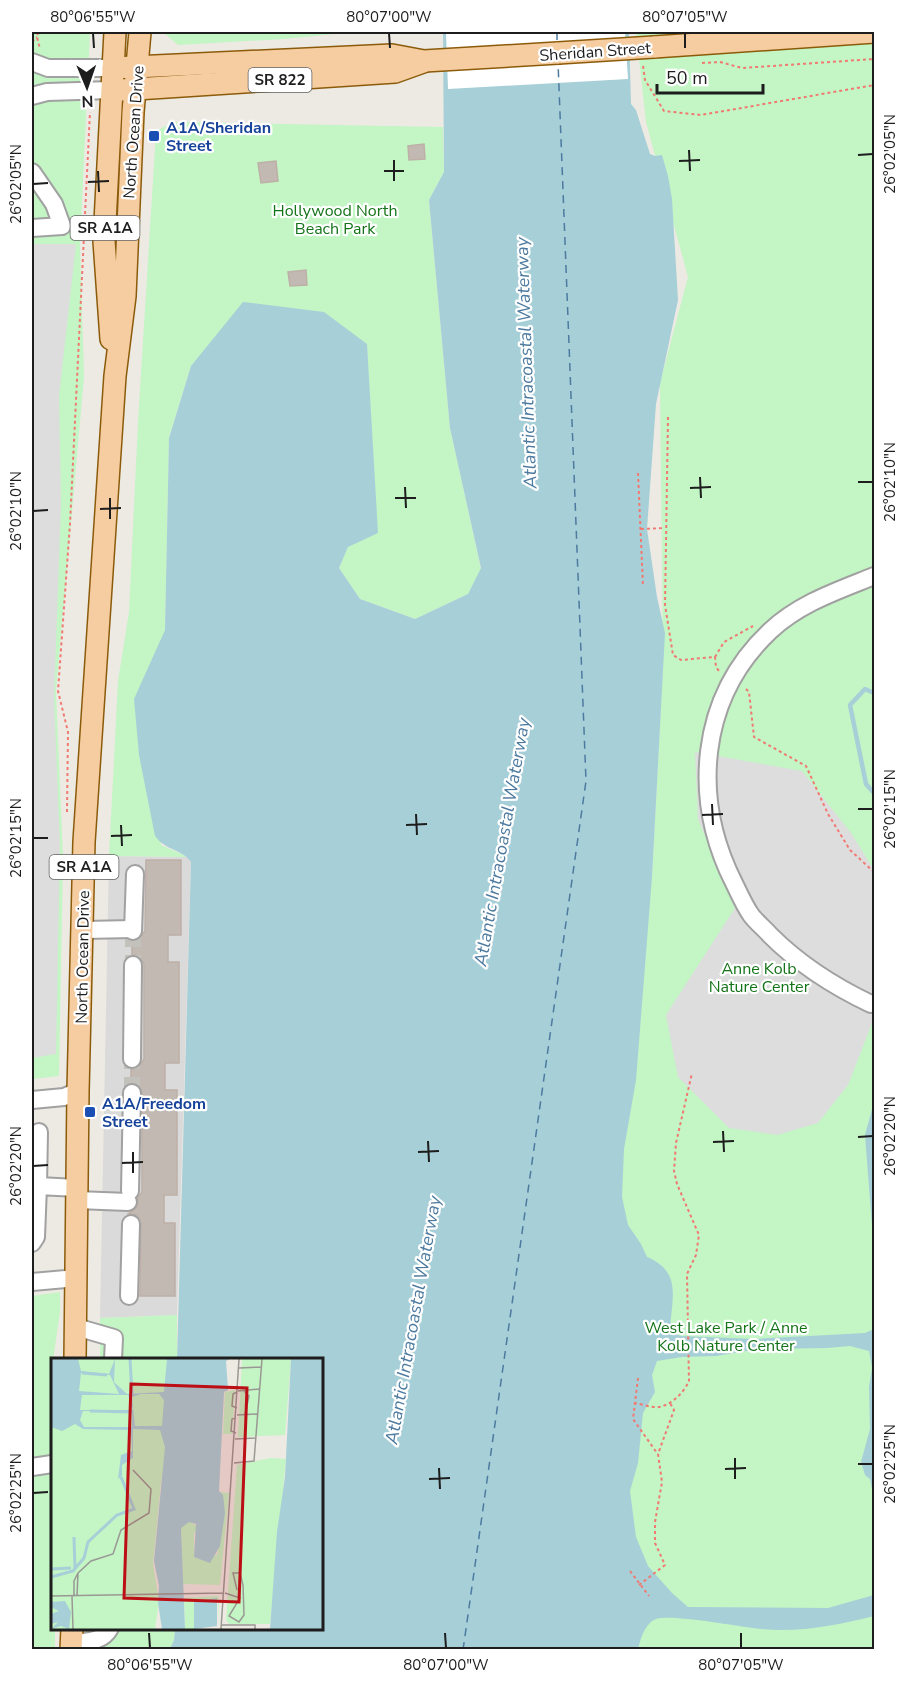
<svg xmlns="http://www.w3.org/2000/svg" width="906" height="1681" viewBox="0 0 906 1681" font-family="'Nunito Sans',sans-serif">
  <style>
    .residential { fill: #dbdada }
    .park { fill: #c3f5c5 }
    .parking { fill: #ddd }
    .water { fill: #a7cfd8 }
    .pier { fill: #fff }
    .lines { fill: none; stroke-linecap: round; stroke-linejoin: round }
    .stream { stroke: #a7cfd8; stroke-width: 4.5 }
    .ferry { stroke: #4d7a9f; stroke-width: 1.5; stroke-dasharray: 8 6; stroke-linecap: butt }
    .building { fill: #c2b9b3; stroke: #beb0a7; stroke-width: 1.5 }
    .minor-tunnel { stroke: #c3c1bb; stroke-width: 16; stroke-dasharray: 16 8; stroke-linecap: butt }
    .minor-casing { stroke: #a1a1a1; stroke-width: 20 }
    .major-casing { stroke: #8c5b0a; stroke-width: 24 }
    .path { stroke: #f07a72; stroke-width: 2; stroke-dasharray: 3 3; stroke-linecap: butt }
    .minor { stroke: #fff; stroke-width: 16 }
    .major { stroke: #f5cda1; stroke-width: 21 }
    .major-bridge-casing { stroke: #8c5b0a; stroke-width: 24; stroke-linecap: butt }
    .major-bridge { stroke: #f5cda1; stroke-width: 21 }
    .ticks { fill: none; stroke: #1d1d1d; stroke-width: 2 }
    .transit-dot { fill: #1a4fb4; stroke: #fff; stroke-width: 2 }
    .labels { text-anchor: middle; stroke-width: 4.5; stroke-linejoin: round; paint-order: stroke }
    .shield { fill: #fff; stroke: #616161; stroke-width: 1.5 }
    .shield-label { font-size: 15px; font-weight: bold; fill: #1d1d1d }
    .street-label { font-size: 16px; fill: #1d1d1d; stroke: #fff }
    .transit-label { font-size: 16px; font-weight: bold; fill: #164399; stroke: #fff; text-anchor: start }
    .park-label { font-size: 16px; fill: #137317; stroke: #fff }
    .water-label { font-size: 18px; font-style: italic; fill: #4d7a9f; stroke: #fff }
    .inset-river { fill: none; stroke: #a7cfd8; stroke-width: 3 }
    .inset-road { fill: none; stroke: #9a9894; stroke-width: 1.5 }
    .view { fill: #bc0e15; fill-opacity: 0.15; stroke: #bc0e15; stroke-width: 3 }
    .inset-edge { fill: none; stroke: #1d1d1d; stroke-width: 3 }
    .neatline { fill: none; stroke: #1d1d1d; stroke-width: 2 }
    .ticks-label { font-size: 15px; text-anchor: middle; fill: #1d1d1d }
  </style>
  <rect width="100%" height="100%" fill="#edeae3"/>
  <polygon class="residential" points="109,856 188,857 191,862 177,1315 100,1318"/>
  <g class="park">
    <polygon points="32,32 90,32 80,244 84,377 56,691 63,857 59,1076 32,1079"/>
    <polygon points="163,32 198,32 205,34 249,32 355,32 284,39 178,45"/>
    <polygon points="636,32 874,32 874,1649 611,1649 576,1332 652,877 663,666 660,383 688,277 646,122"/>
    <polygon points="173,122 443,127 444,172 429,200 450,428 481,569 468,594 415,619 360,599 339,568 348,547 369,396 367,344 191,366 169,437 165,630 160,646 161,845 188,857 109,856 118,681 129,612 138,422 156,131"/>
    <polygon points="60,1292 60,1312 52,1367 52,1628 55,1629 55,1649 32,1649 32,1296"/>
    <polygon points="177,1315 177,1360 100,1360 100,1318"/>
    <polygon points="96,1629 175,1629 174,1640 170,1649 96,1650"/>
  </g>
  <g class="parking">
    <polygon points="32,244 76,244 59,396 61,504 54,698 60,846 56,1054 32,1058"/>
    <polygon points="695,752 802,771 851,833 874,870 874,1018 848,1085 818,1123 777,1135 729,1128 678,1077 666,1015 735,908 698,819"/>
  </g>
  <g class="water">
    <path d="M 443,32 L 629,32 L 631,104 L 636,110 L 650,154 L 655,156 L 662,155 L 668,176 L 672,199 L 678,300 L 656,404 L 647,529 L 657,597 L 665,633 L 652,877 L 636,1080 L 624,1149 L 622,1197 L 628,1225 L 641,1244 L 647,1257 C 682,1272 672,1297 670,1329 L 674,1334 L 682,1336 L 755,1339 L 865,1333 L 874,1329 L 874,1499 L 870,1479 L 865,1475 L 861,1462 L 870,1429 L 869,1387 L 872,1368 L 869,1351 L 850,1346 L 827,1348 L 758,1349 L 716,1356 L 682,1357 L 657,1361 L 652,1375 L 655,1392 L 643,1413 L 638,1463 L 630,1491 L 636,1537 L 648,1566 L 672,1593 L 688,1607 L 828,1608 L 874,1595 L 874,1616 C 838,1625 799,1633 761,1629 C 738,1627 675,1614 656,1619 C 645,1623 640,1640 638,1650 L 170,1649 L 174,1640 L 175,1629 L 321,1628 L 321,1360 L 177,1360 L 191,862 C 182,849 166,851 155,836 L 139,755 L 134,699 L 165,630 L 169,438 L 191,366 L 243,302 L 324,312 L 367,344 L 378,533 L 348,547 L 339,568 L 360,599 L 415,619 L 468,594 L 481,568 L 450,428 L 429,200 L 444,172 Z"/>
    <polygon points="874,1102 874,1251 865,1135"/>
  </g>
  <polygon class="pier" points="446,32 625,32 628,79 448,89"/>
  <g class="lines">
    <polyline class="stream" points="874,693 865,689 850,705 866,784 874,793"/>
    <g class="ferry">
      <polyline points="557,32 557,43"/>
      <polyline points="463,1650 586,781 558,62"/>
    </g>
  </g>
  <g class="building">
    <polygon points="424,144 425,159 409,160 408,146"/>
    <polygon points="276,161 278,181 261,183 258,163"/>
    <polygon points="306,270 307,285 290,286 288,272"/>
    <polygon points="146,860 181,860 181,935 168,935 168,962 179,962 179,1063 165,1063 165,1090 177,1090 177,1195 164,1195 164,1223 175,1223 175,1296 140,1296 141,1224 137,1215 128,1214 137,1207 138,1198 142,1192 142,1093 138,1084 131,1083 131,1069 138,1068 144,1059 144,964 139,956 132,955 132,941 138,940 145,931"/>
  </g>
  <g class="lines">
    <g class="minor-tunnel">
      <polyline points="133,931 133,965"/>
      <polyline points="132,1093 132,1059"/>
    </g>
    <defs>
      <g id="minor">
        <polyline points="32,62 48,68 113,68"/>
        <polyline points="32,96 47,92 111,90"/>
        <polyline points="32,172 54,204 62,226 32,228"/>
        <polyline points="84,930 133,929"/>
        <polyline points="133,931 135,874"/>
        <path d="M 871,1004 C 833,986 799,964 770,935 C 764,928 756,922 751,915 C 744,905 739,893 734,883 C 691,798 699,698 770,631 C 800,603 837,591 874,576"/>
        <polyline points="132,1059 133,965"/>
        <polyline points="32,1100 64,1097 78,1091"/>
        <polyline points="38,1186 39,1132"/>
        <polyline points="130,1191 132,1093"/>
        <polyline points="77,1200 128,1202"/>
        <polyline points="32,1243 36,1237 38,1186 77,1188"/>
        <polyline points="32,1282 77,1278"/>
        <polyline points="129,1296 131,1224"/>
        <polyline points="76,1327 114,1338 113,1360"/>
        <polyline points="32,1467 52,1464"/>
        <path d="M 71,1643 C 86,1641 102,1643 110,1628"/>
      </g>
      <g id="major">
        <polyline points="654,47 874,32"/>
        <polyline points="113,68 392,55 424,61 558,53"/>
        <polyline points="121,90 395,72 423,62"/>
        <polyline points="111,339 104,241 115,32"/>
        <polyline points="75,1360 78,1091 84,842 115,376 125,296 133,112 140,32"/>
        <polyline points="71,1650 72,1628"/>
      </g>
    </defs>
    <use href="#minor" class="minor-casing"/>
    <use href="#major" class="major-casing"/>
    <g class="path">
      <polyline points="38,32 37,37 40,49"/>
      <polyline points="32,42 37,37"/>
      <polyline points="702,63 720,62 742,68 874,59"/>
      <polyline points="643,66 645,80 664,111 701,115 874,85"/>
      <polyline points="668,417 665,605 673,655 681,660 715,657 716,667 719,671"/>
      <polyline points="638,473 643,586"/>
      <polyline points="641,529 665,528"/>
      <polyline points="715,657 724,642 753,626"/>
      <polyline points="746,689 749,692 754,737 806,766 828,814 850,850 874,872"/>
      <polyline points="67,812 68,732 58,691 70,524 90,112"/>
      <polyline points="638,1378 633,1419 657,1453"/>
      <path d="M 634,1403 C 642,1404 652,1408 659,1407 C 672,1405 684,1392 689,1381 L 687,1274 L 696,1255 L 699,1235 L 677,1184 L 674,1171 L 676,1143 L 692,1073"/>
      <polyline points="630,1571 649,1596"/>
      <polyline points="639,1585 665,1565 655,1543 655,1522 662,1482 658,1454 674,1410 670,1403"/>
    </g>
    <use href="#minor" class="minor"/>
    <use href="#major" class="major"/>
    <defs>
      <polyline id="major-bridge" points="558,53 654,47"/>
    </defs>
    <use href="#major-bridge" class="major-bridge-casing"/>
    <use href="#major-bridge" class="major-bridge"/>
  </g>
  <path class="ticks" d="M 93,33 L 94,48M 389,33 L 390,48M 685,33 L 685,48M 689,150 L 690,171M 858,155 L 873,154M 394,160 L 394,181M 679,161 L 700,160M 98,171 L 99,192M 384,171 L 404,171M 88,182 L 109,181M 33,184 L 48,183M 700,477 L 701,498M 858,482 L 873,482M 405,487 L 406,508M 690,488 L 711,487M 110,498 L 110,519M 395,498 L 416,498M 100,509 L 121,508M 33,511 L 48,510M 712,804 L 713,825M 858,809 L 873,809M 416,814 L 417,835M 702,815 L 723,814M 121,825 L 122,846M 406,825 L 427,824M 111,836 L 132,835M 33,838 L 48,838M 723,1131 L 724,1152M 858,1137 L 873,1136M 428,1141 L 429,1162M 713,1142 L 734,1141M 133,1152 L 133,1173M 418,1152 L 439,1151M 122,1163 L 143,1162M 33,1166 L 48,1165M 735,1458 L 735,1479M 858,1464 L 873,1464M 439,1468 L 440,1489M 725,1469 L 746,1468M 429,1479 L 450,1478M 33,1493 L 48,1492M 149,1633 L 150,1648M 445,1633 L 446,1648M 741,1633 L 741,1648"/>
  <g class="transit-dot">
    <rect x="148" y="130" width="12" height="12" rx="3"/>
    <rect x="84" y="1106" width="12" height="12" rx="3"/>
  </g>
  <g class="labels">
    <g class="shield">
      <rect x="248.5" y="68" width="63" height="24" rx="4.5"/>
      <rect x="70.5" y="216" width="69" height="24" rx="4.5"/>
      <rect x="49.5" y="855" width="69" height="24" rx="4.5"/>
    </g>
    <g class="shield-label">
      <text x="280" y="85">SR 822</text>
      <text x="105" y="233">SR A1A</text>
      <text x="84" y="872">SR A1A</text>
    </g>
    <g class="street-label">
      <text transform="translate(595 51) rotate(-4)" y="6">Sheridan Street</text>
      <text transform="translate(133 132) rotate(-86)" y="6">North Ocean Drive</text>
      <text transform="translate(82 957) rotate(-89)" y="6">North Ocean Drive</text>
    </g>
    <g class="transit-label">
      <text x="166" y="133">A1A/Sheridan<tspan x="166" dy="18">Street</tspan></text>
      <text x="102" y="1109">A1A/Freedom<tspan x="102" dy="18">Street</tspan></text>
    </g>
    <g class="park-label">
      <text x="335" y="216">Hollywood North<tspan x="335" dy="18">Beach Park</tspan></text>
      <text x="759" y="974">Anne Kolb<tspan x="759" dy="18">Nature Center</tspan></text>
      <text x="726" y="1333">West Lake Park / Anne<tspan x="726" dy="18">Kolb Nature Center</tspan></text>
    </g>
    <g class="water-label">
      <text transform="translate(526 363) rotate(-92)" y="6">Atlantic Intracoastal Waterway</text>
      <text transform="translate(502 842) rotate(-80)" y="6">Atlantic Intracoastal Waterway</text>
      <text transform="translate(413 1320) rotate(-80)" y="6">Atlantic Intracoastal Waterway</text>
    </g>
  </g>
  <g transform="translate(51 1358)">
    <rect width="272" height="272" fill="#edeae3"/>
    <path d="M 0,1 L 116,1 L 121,72 L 110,124 L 102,206 L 108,243 L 104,271 L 0,271 ZM 191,1 L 240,1 L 234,77 L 187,79 ZM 184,32 L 181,76 L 172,76 L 174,34 ZM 219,100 L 235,101 L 219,266 L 178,266 L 175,262 L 186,107 ZM 168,134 L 178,135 L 169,227 L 132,226 L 130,170 L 138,163 L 148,170 L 143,175 L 143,199 L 166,197 L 174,154 ZM 166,238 L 168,240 L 167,266 L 167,242 L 143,244 L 143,271 L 134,271 L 133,240 Z" fill="#c3f5c5"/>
    <path d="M 0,1 L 27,1 L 30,13 L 58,16 L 64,1 L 63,24 L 76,36 L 113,34 L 116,1 L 179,1 L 175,3 L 177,32 L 173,34 L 168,133 L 172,137 L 174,155 L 169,188 L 159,205 L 143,199 L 145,166 L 138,164 L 130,170 L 134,271 L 111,271 L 107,245 L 108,228 L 103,203 L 114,89 L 109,72 L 82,71 L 82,100 L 71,107 L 71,118 L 67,121 L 70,97 L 81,93 L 80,72 L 32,71 L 24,66 L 11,73 L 0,69 ZM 30,15 L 59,17 L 68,36 L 28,33 ZM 90,36 L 108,36 L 113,42 L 111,68 L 84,68 L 81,39 ZM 31,37 L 77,37 L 82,52 L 29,52 ZM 32,53 L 81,54 L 81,69 L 33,69 L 29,62 ZM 240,1 L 271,1 L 271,271 L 219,271 L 226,174 L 234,119 ZM 166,240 L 166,268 L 143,271 L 143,244 ZM 14,243 L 20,254 L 18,271 L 10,268 L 0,271 L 7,264 L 0,266 L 0,256 L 8,253 L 0,249 L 0,244 Z" fill="#a7cfd8" fill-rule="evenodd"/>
    <path class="inset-river" d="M 79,1 L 81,36M 31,15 L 56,17M 39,53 L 82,54M 23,179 L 24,211M 0,211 L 20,210M 0,219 L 22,213 L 33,200 L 37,184 L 66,157 L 83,151 L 70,119M 118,234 L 117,142 L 142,1M 118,239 L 118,271"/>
    <path class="inset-road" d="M 188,10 L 210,9M 187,33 L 208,31M 193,33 L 198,38 L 194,57M 186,50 L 181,48 L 182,36 L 186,34M 186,57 L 206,56M 185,75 L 180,73 L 181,61 L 185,60M 184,81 L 205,80M 183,105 L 203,103 L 211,1M 27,215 L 40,203 L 62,196 L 70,172 L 98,155 L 100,131 L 82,112M 174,235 L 189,240 L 178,258 L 188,264 L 193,257 L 192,227 L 189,215 L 182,215 L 186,232M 0,238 L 173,235M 21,238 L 22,271M 23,238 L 23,223 L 27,215 L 26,238M 171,267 L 204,267 L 204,271M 170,271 L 188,1"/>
    <path class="view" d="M 80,26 L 196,30 L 188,244 L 73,240 Z"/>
    <rect width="272" height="272" class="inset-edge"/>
  </g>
  <rect width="906" height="1681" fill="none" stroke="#ffffff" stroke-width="66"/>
  <g transform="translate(87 87) rotate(178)" stroke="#ffffff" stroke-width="4.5" paint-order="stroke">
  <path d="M0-4.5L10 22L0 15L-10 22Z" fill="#1d1d1d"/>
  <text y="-9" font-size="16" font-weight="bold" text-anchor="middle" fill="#1d1d1d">N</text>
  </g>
  <path d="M657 84v9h106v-9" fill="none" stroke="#1d1d1d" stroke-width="3"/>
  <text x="666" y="84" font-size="18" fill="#1d1d1d" stroke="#ffffff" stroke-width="4.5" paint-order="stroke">50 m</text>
  <rect x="33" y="33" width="840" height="1615" class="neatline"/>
  <g class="ticks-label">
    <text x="93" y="22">80°06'55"W</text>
    <text x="389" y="22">80°07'00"W</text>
    <text x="685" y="22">80°07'05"W</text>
    <text transform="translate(890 154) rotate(-90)" y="5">26°02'05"N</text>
    <text transform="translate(16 184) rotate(-90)" y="5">26°02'05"N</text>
    <text transform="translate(890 482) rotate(-90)" y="5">26°02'10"N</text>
    <text transform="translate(16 511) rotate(-90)" y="5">26°02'10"N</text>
    <text transform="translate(890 809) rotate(-90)" y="5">26°02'15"N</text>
    <text transform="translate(16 838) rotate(-90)" y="5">26°02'15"N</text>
    <text transform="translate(890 1136) rotate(-90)" y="5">26°02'20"N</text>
    <text transform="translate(16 1166) rotate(-90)" y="5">26°02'20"N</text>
    <text transform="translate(890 1464) rotate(-90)" y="5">26°02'25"N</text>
    <text transform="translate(16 1493) rotate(-90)" y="5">26°02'25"N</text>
    <text x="150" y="1670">80°06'55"W</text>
    <text x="446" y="1670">80°07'00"W</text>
    <text x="741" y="1670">80°07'05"W</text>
  </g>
</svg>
